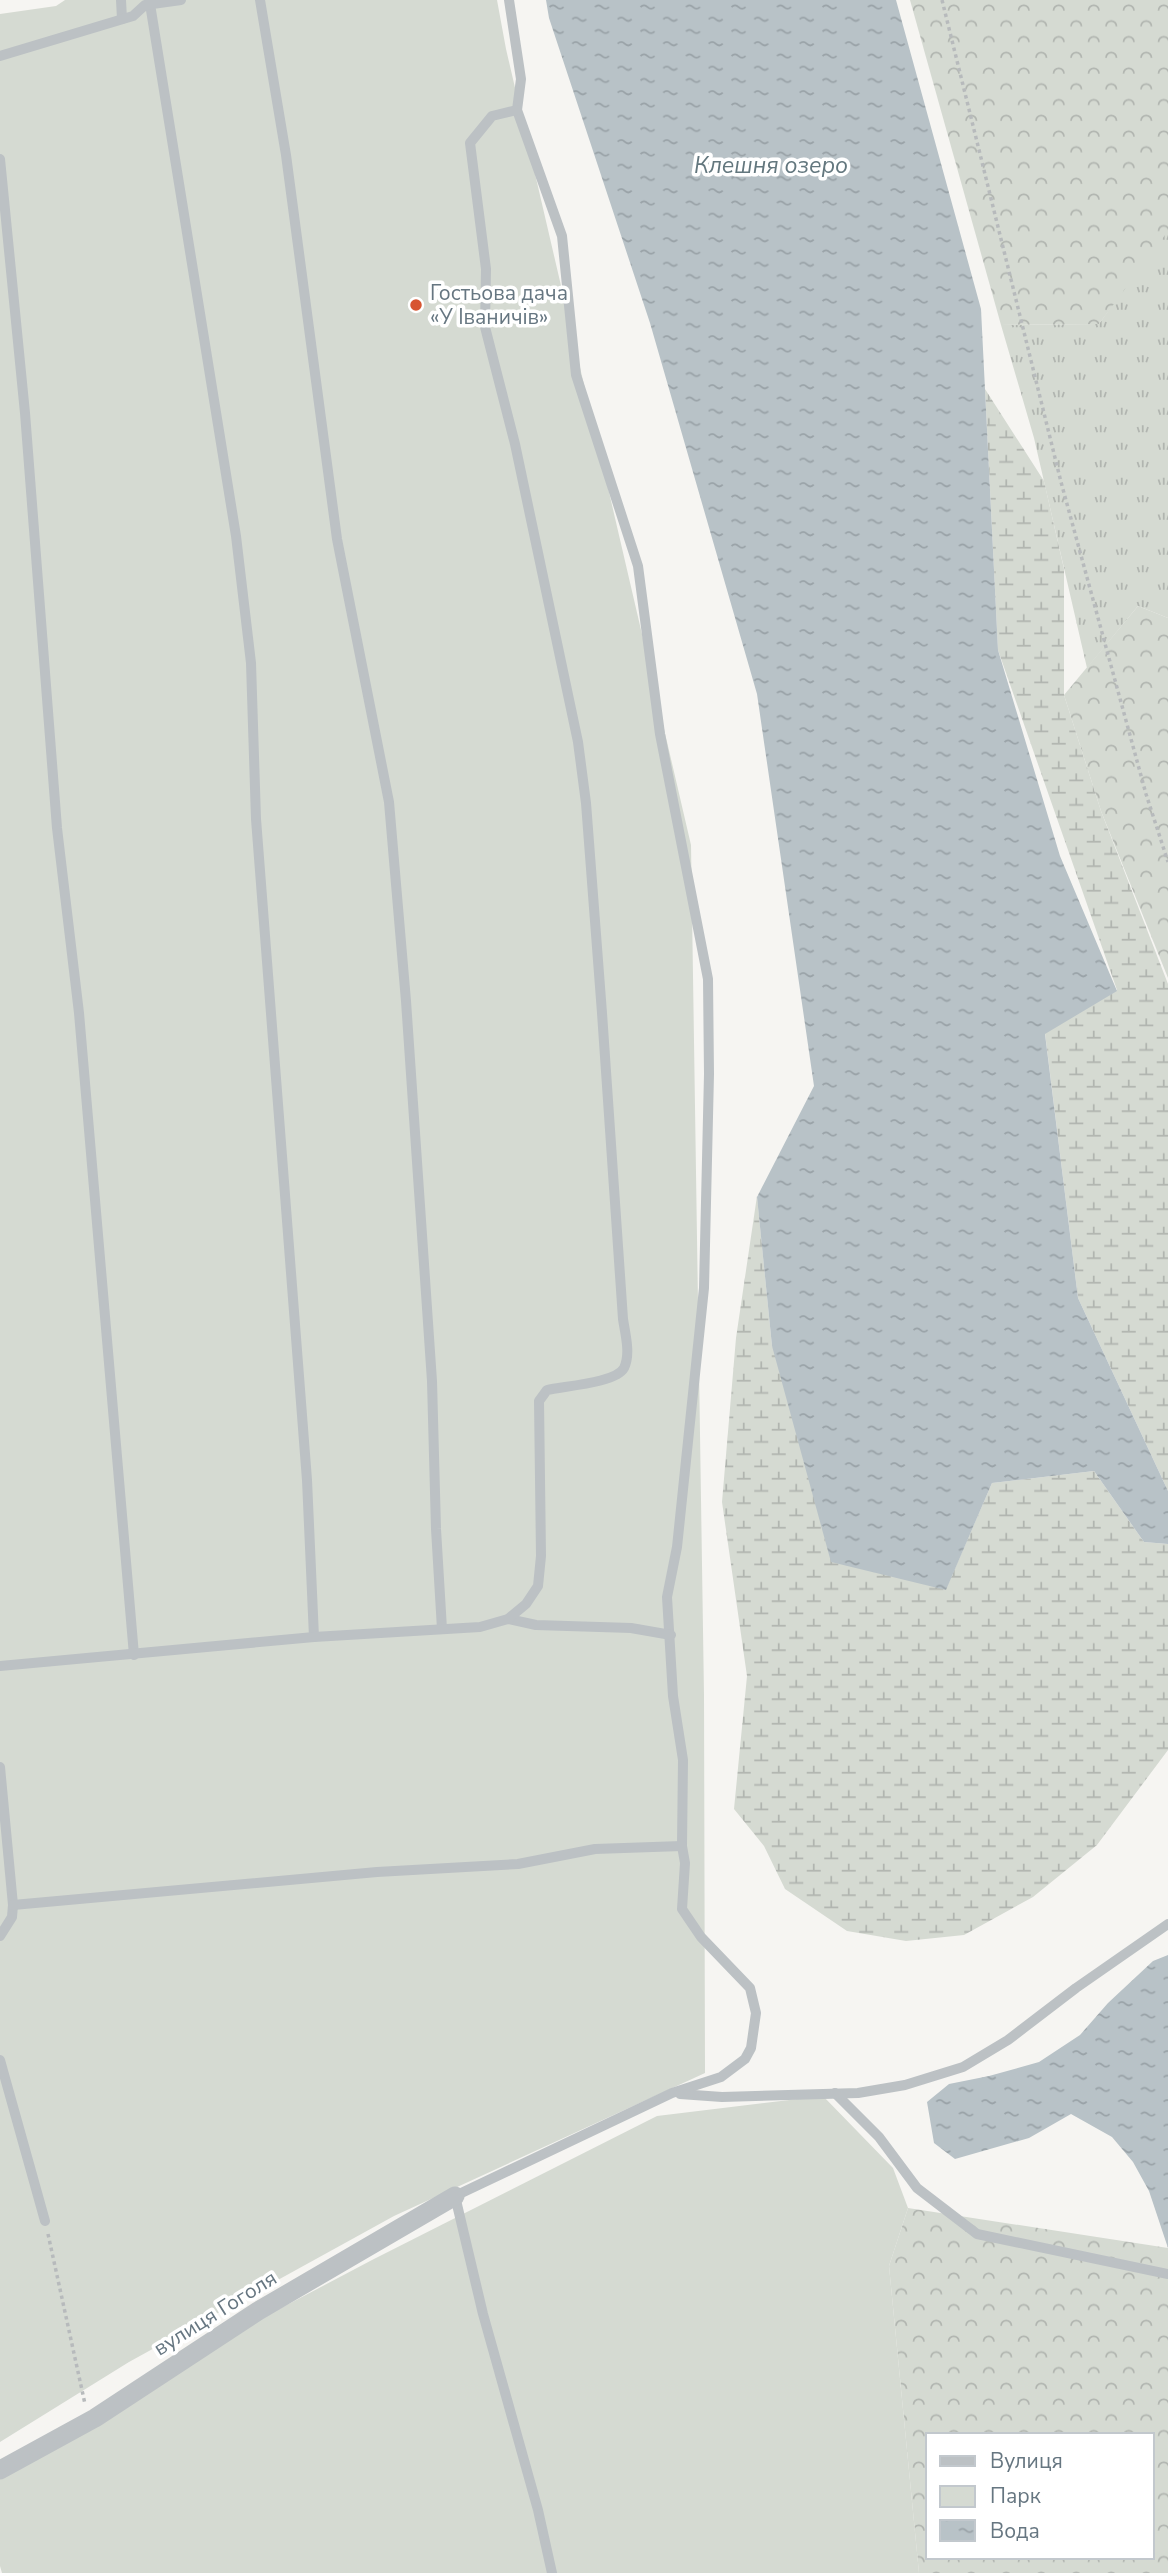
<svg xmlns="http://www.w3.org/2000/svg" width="1168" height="2573" viewBox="0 0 1168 2573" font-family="'Nunito Sans',sans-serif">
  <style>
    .grass { fill: url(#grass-tufts) }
    .forest { fill: url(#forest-crowns); fill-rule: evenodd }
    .wetland { fill: url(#wetland-marsh) }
    .green { fill: #d5dad2 }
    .water { fill: url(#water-ripples) }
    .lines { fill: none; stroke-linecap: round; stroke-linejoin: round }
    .path { stroke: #b7babc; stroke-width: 3.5; stroke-dasharray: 3.5 3.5; stroke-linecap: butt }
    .lane { stroke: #bcc1c4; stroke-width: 10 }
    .street { stroke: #bcc1c4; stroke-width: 19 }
    .poi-dot { fill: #d75531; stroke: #fff; stroke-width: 2.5 }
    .labels { text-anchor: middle; stroke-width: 7; stroke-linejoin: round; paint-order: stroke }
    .poi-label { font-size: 21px; fill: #667681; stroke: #fff; text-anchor: start }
    .street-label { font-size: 21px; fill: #667681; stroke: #fff }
    .water-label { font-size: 23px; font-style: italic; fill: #63777e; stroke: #fff }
  </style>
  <defs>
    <pattern id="grass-tufts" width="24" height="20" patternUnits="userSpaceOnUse" patternTransform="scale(1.75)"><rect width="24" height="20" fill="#d5dad2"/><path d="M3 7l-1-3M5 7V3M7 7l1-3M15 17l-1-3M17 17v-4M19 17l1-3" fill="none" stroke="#b1b5b0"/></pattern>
    <pattern id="forest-crowns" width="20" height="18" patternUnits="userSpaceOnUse" patternTransform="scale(1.75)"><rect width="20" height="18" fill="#d5dad2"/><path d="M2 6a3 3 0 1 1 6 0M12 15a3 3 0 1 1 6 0" fill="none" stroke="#b1b5b0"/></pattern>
    <pattern id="wetland-marsh" width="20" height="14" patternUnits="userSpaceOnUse" patternTransform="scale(1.75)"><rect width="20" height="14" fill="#d5dad2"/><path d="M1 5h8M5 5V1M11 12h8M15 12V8" fill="none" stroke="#b1b5b0"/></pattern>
    <pattern id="water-ripples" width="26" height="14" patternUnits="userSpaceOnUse" patternTransform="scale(1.75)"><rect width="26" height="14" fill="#b8c2c7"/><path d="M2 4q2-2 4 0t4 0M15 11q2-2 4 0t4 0" fill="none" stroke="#99a2a7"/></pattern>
  </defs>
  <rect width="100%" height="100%" fill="#f6f5f2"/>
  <polygon class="grass" points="1168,226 1168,618 1138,606 1087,668 1034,438 1001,325 1099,324"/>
  <g class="forest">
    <polygon points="910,0 1168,0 1168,231 1099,324 1001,325"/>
    <polygon points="1138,606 1168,618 1168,978 1101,811 1064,695"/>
    <path d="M 908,2208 L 1168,2248 L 1168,2573 L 919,2573 L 889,2266 ZM 928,2435 L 1152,2435 L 1152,2557 L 928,2557 Z"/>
  </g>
  <g class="wetland">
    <polygon points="985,389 1044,481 1064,569 1064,695 1101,811 1168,984 1168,1491 1078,1298 1045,1033 1117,990 998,650"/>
    <polygon points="757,1196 772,1346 946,1589 992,1483 1094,1471 1144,1542 1168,1544 1168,1750 1097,1845 1033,1897 964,1935 906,1941 847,1931 785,1889 764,1846 734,1809 747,1676 722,1502 736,1338"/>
  </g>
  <g class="green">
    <polygon points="65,0 497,0 506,49 691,845 704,1695 705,2073 394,2216 129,2362 0,2442 0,14 56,6"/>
    <polygon points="823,2096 893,2168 908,2208 889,2266 919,2573 2,2573 0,2566 0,2479 232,2334 372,2260 657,2116"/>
  </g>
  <g class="water">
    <polygon points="546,0 896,0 981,309 998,650 1060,856 1117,991 1045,1034 1078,1298 1168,1491 1168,1544 1144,1542 1094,1471 992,1483 946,1590 831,1562 772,1346 757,1197 814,1086 757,694 650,323 549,18"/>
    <polygon points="1168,1955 1168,2248 1149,2191 1133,2162 1112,2137 1071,2114 1029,2138 955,2159 934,2143 927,2102 949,2084 989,2076 1039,2062 1080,2035 1108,2003 1153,1961"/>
  </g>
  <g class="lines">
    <g class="path">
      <polyline points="942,0 1061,482 1146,794 1168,862"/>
      <polyline points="48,2234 85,2404"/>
    </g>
    <g class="lane">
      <polyline points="121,0 122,19"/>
      <polyline points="260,0 286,155 337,539 389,802 406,1001 432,1381 436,1529 442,1629"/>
      <polyline points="509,0 521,79 517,110 562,236 576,375 638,566 660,734 708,979 709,1074 704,1288 677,1547 667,1597 673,1696 683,1760 682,1846 685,1863 682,1909 701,1937 750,1988 756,2013 751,2048 745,2059 721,2077 672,2093 455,2196 483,2314 538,2510 552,2573"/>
      <polyline points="150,4 236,536 251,663 256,819 307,1480 314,1637"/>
      <polyline points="0,56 133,16 145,5 181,0"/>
      <polyline points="0,159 25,413 57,828 79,1013 134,1655"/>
      <polyline points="508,1619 536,1625 631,1628 671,1635"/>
      <path d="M 0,1666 L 314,1637 L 480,1627 L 508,1619 L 526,1604 L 538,1586 L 541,1556 L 539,1401 L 547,1390 C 564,1386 616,1383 624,1368 C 631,1354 625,1333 623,1319 L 602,1013 L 586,803 L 578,742 L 515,444 L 485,327 L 486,269 L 470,143 L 492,116 L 517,110"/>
      <polyline points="0,1767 13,1905 12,1917 0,1936"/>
      <polyline points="13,1905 377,1872 518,1864 595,1849 682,1846"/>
      <polyline points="0,2060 45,2221"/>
      <polyline points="835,2093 879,2137 917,2188 977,2234 1168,2274"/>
      <polyline points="680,2094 722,2097 858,2093 905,2085 963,2067 1008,2040 1076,1988 1168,1924"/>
    </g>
    <polyline class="street" points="0,2470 95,2418 258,2311 455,2196"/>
  </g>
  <circle class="poi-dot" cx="416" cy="305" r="7"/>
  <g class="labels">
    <g class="poi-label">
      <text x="430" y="300">Гостьова дача<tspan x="430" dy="24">«У Іваничів»</tspan></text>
    </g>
    <g class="street-label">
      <text transform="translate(215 2313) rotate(-32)" y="7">вулиця Гоголя</text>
    </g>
    <g class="water-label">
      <text x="771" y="173">Клешня озеро</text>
    </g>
  </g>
  <rect x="926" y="2433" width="228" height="126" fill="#ffffff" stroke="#c2c8cd" stroke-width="2"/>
  <rect x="940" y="2456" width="35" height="10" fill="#bcc1c4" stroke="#c2c8cd" stroke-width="2"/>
  <text x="990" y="2468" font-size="21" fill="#667681">Вулиця</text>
  <rect x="940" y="2486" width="35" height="21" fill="#d5dad2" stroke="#c2c8cd" stroke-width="2"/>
  <text x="990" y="2503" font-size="21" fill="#667681">Парк</text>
  <rect x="940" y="2520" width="35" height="21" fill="url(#water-ripples)" stroke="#c2c8cd" stroke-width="2"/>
  <text x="990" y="2538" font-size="21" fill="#667681">Вода</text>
</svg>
